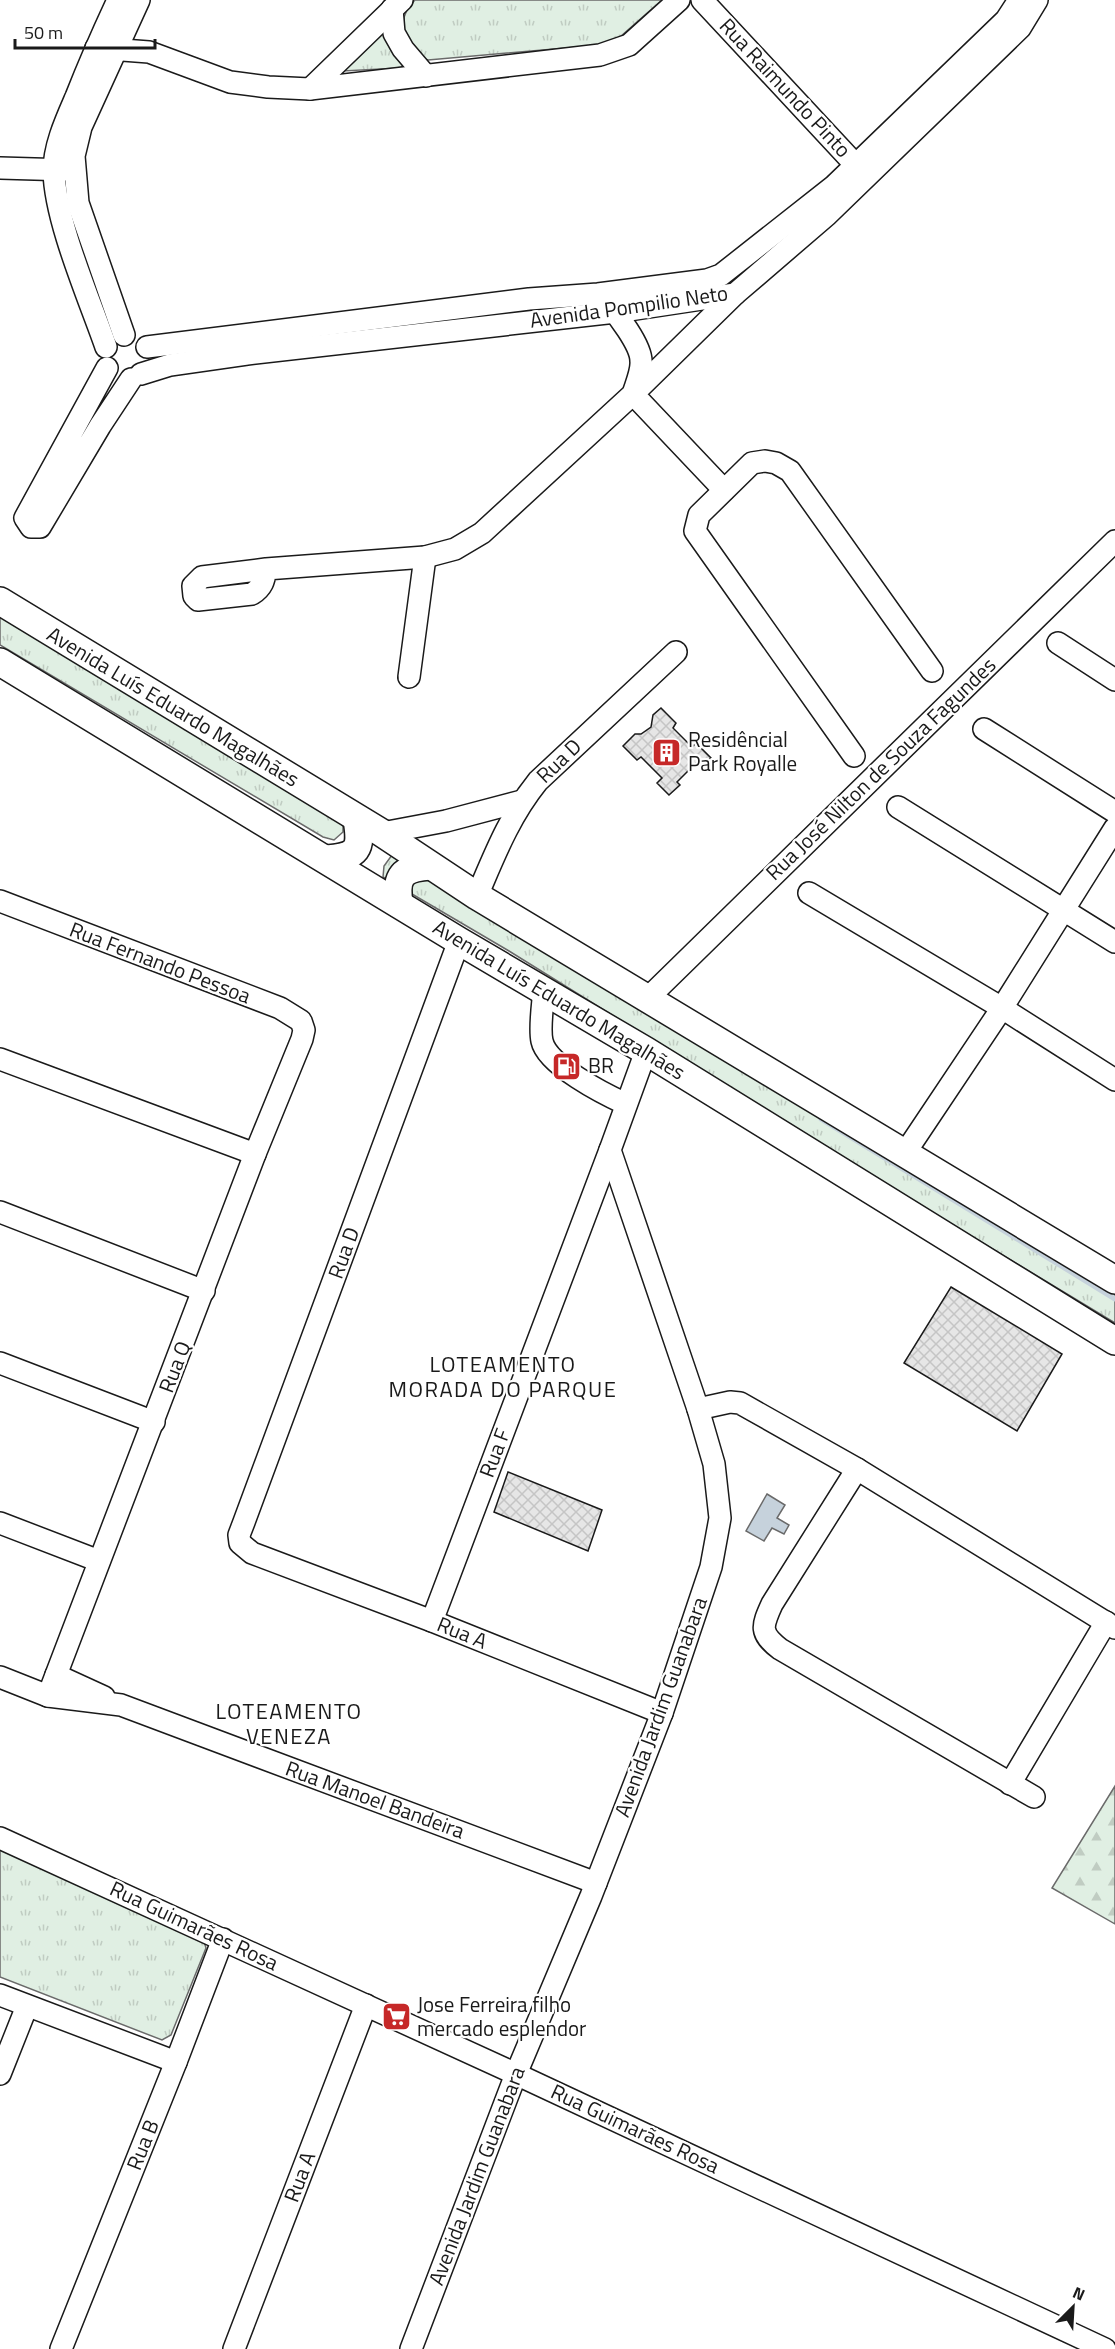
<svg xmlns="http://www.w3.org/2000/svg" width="1115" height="2349" viewBox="0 0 1115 2349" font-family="'Titillium Web',sans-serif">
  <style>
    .grass { fill: url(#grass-tufts); stroke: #6a6a6a; stroke-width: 1.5 }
    .forest { fill: url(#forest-firs); stroke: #6a6a6a; stroke-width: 1.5 }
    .water { fill: #c6d2dc; stroke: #6a6a6a; stroke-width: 1.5 }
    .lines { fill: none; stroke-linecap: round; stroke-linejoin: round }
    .stream { stroke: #c6d2dc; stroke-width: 5 }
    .building { fill: url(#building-cross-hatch); stroke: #1a1a1a; stroke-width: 1.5 }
    .minor-casing { stroke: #1a1a1a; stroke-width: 24 }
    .major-casing { stroke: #1a1a1a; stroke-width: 30 }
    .minor { stroke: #fff; stroke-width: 21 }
    .major { stroke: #fff; stroke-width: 27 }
    .labels { text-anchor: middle; stroke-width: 4.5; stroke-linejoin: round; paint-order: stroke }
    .street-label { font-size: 21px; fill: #1a1a1a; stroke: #fff }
    .poi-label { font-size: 21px; fill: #1a1a1a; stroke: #fff; text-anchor: start }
    .neighbourhood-label { font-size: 22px; letter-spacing: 1.5px; fill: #1a1a1a; stroke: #fff }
  </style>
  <defs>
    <pattern id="grass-tufts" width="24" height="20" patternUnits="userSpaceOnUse" patternTransform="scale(1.5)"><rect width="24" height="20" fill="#e0efe3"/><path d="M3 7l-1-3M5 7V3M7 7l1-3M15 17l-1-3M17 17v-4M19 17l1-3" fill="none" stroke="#c0ccc2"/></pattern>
    <pattern id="forest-firs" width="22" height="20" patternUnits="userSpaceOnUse" patternTransform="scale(1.5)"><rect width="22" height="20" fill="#e0efe3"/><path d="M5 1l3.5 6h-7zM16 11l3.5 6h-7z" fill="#c0ccc2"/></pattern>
    <pattern id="building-cross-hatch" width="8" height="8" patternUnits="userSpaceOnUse" patternTransform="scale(1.5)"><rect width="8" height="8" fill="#e6e6e6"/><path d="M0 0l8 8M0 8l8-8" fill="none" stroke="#c5c5c5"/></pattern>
  </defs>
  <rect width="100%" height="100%" fill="#fff"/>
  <g class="grass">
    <path d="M 415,0 L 662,0 L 612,44 L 428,60 L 415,56 C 405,34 395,19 415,0 Z"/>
    <polygon points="386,25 406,63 400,68 343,71"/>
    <polygon points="0,605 337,818 343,826 343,832 334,840 323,837 0,645"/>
    <polygon points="392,855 1115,1285 1115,1323 847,1161 509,951 383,877 384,866"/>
    <polygon points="0,1848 203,1938 206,1948 171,2035 162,2040 0,1977"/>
  </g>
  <polygon class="forest" points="1115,1786 1115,1924 1052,1888"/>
  <polygon class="water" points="767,1494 785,1505 777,1518 789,1525 784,1534 772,1528 764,1541 746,1531"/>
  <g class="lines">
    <polyline class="stream" points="821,1119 1115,1299"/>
  </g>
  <g class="building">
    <polygon points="661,708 676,723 673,728 692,747 696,743 711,758 700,767 696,763 677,782 680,785 669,795 657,783 662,778 641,757 637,760 623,746 635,734 641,734 651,727 653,715"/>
    <polygon points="951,1287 1062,1354 1017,1431 904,1363"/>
    <polygon points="508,1472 602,1510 588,1551 494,1512"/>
  </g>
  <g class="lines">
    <defs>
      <g id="minor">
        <polyline points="702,0 864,174"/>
        <polyline points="392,9 394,33 403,49 426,76"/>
        <polyline points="96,48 149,52 230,82 268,87 310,89 600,55 629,45 679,0"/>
        <polyline points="310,89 402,0"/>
        <polyline points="0,168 69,170"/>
        <polyline points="124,335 78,203 74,156 81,127 139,0"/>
        <path d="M 106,347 C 89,298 55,221 54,171 C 54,146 66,120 76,97 C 89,64 103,32 118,0"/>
        <polyline points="147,347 529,299 598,294 707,280 721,275 834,186 1006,20 1019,0"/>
        <polyline points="107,368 25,518 31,527 40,527 100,426 131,379"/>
        <polyline points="141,374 170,365 247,354 616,312 735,294 827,215 1020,28 1037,0"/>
        <polyline points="724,490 633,394 735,294"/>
        <path d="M 266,569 C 264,580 263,587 252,594 L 198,600 L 194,596 L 193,586 L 202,577 L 266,569 L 425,557 L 455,549 L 482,533 L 633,394 C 636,384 642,371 641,361 C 641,345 617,314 607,303"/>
        <polyline points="1058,643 1115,680"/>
        <polyline points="409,677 425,557"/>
        <polyline points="984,729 1115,812"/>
        <polyline points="854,756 695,531 699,515 752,463 765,461 776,463 790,471 932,671"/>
        <polyline points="898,807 1115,942"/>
        <polyline points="382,833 446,821 522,801"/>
        <polyline points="809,893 1002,1008 1115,1080"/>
        <path d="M 477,896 C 495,854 509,817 538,781 L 676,652"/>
        <polyline points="0,901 280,1008 301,1021 304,1030 302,1039 255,1154 48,1696"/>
        <polyline points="459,941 244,1522 239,1535 240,1543 252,1553 432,1621 662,1713"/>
        <path d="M 544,989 C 543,1003 539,1028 542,1041 C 547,1065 604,1094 626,1104"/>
        <polyline points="648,998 1115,541"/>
        <polyline points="0,1059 255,1154"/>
        <polyline points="905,1153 1002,1008 1115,828"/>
        <polyline points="0,1212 204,1291"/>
        <polyline points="0,1363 154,1422"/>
        <polyline points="698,1409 730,1402 740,1403 857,1469 1115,1628"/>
        <path d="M 857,1469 L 772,1604 C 762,1626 759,1633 780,1649 L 1034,1797"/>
        <polyline points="0,1523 99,1561"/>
        <polyline points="432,1621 610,1150"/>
        <polyline points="56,1675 104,1697"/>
        <polyline points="0,1677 48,1696 121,1705 596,1883"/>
        <polyline points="1010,1784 1106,1622"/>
        <polyline points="0,1838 516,2074 1105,2349"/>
        <polyline points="0,1995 176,2062"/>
        <polyline points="0,2074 27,2006"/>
        <polyline points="61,2349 176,2062 223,1939"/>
        <polyline points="234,2349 366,2005"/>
        <polyline points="411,2349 516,2074 591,1896 662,1713 711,1567 720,1518 714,1464 698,1409 610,1150 646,1051"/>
      </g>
      <g id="major">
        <polyline points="0,601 382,833 477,896 1115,1280"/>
        <polyline points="0,662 459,941 646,1051 1115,1341"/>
        <path d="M 327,859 C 358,856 362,850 357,819"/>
        <path d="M 399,904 C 395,876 402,868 430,866"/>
      </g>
    </defs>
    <use href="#minor" class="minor-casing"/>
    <use href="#major" class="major-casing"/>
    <use href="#minor" class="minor"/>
    <use href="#major" class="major"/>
  </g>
  <defs>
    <symbol id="building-square" viewBox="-11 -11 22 22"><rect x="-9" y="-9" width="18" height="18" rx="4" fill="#c62828" stroke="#fff"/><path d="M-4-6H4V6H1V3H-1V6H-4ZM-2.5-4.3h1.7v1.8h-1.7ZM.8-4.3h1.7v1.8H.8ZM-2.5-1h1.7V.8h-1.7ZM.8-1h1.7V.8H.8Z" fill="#fff"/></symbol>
    <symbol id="fuel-square" viewBox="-11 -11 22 22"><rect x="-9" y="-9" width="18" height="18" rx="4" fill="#c62828" stroke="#fff"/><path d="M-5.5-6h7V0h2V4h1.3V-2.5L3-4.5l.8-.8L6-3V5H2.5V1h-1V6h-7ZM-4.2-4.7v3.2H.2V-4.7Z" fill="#fff"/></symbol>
    <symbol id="supermarket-square" viewBox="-11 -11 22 22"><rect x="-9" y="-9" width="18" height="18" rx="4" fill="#c62828" stroke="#fff"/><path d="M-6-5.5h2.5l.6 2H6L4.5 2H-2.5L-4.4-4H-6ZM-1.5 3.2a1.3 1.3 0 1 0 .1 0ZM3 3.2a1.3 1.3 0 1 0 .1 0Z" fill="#fff"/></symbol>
  </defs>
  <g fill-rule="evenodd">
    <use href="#building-square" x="650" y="736" width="33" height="33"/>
    <use href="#fuel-square" x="550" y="1050" width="33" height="33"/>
    <use href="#supermarket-square" x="380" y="2000" width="33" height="33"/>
  </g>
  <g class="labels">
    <g class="street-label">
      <text transform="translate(785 88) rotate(47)" y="7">Rua Raimundo Pinto</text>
      <text transform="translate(629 307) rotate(-8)" y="7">Avenida Pompilio Neto</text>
      <text transform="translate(173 707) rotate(31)" y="7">Avenida Luís Eduardo Magalhães</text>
      <text transform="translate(559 761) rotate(-44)" y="7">Rua D</text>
      <text transform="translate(881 769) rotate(-44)" y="7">Rua José Nilton de Souza Fagundes</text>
      <text transform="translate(160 963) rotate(21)" y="7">Rua Fernando Pessoa</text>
      <text transform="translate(559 1000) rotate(31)" y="7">Avenida Luís Eduardo Magalhães</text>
      <text transform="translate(344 1253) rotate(-70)" y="7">Rua D</text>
      <text transform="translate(175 1367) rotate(-69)" y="7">Rua Q</text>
      <text transform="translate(495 1453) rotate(-69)" y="7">Rua F</text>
      <text transform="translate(462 1633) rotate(22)" y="7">Rua A</text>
      <text transform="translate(661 1707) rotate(-70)" y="7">Avenida Jardim Guanabara</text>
      <text transform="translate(375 1800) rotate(20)" y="7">Rua Manoel Bandeira</text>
      <text transform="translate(194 1926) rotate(25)" y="7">Rua Guimarães Rosa</text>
      <text transform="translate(635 2129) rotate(25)" y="7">Rua Guimarães Rosa</text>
      <text transform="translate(143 2145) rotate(-68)" y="7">Rua B</text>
      <text transform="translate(477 2176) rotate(-69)" y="7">Avenida Jardim Guanabara</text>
      <text transform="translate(300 2177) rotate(-69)" y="7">Rua A</text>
    </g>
    <g class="poi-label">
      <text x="688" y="747">Residêncial<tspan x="688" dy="24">Park Royalle</tspan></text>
      <text x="588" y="1073">BR</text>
      <text x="417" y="2012">Jose Ferreira filho<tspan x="417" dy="24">mercado esplendor</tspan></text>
    </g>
    <g class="neighbourhood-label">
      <text x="503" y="1372">LOTEAMENTO<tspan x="503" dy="25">MORADA DO PARQUE</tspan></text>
      <text x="289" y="1719">LOTEAMENTO<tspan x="289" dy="25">VENEZA</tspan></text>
    </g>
  </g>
  <g transform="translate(1073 2307) rotate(24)" stroke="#ffffff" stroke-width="4.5" paint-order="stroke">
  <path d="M0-4.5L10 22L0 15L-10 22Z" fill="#1a1a1a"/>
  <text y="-9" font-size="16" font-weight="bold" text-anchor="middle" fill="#1a1a1a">N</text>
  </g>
  <path d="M15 39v9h140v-9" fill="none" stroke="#1a1a1a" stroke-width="3"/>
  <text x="24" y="39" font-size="18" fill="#1a1a1a" stroke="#ffffff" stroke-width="4.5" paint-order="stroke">50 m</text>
</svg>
